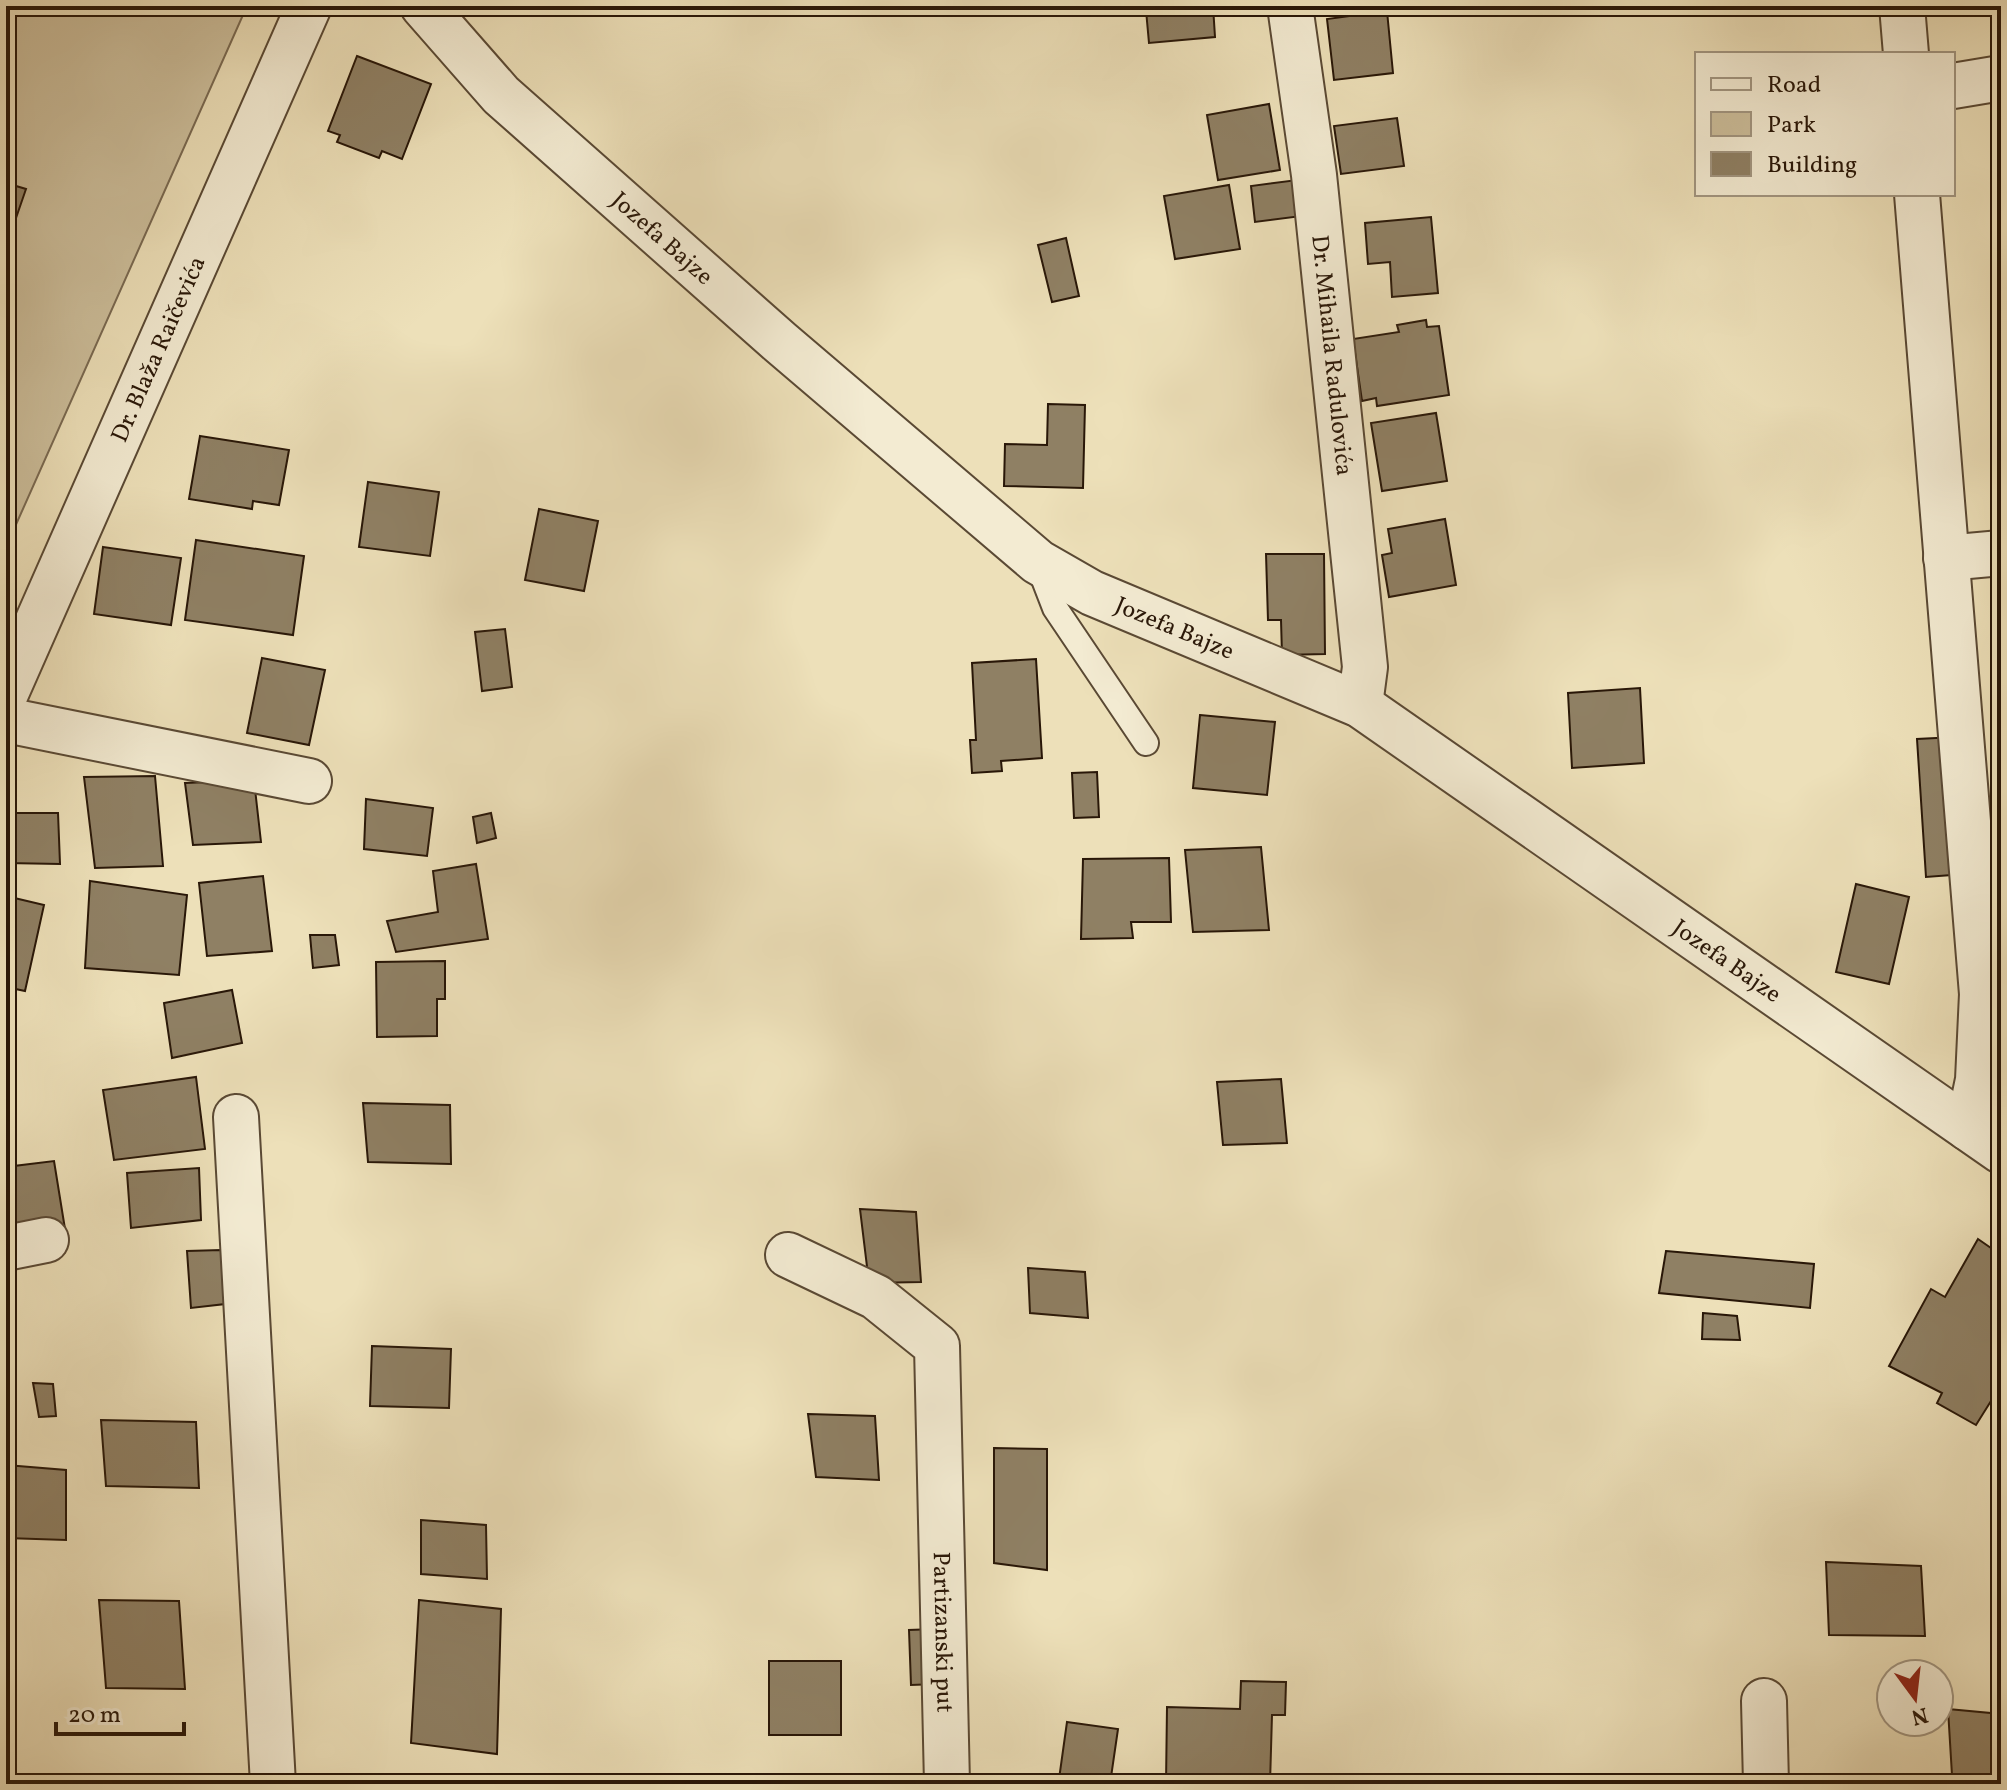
<svg xmlns="http://www.w3.org/2000/svg" width="2007" height="1790" viewBox="0 0 2007 1790" font-family="Vollkorn,serif">
  <style>
    .green { fill: #ccbe9b; stroke: #7a6a52; stroke-width: 2 }
    .building { fill: #8f8064; stroke: #291708; stroke-width: 2 }
    .lines { fill: none; stroke-linecap: round; stroke-linejoin: round }
    .service-casing { stroke: #5a4934; stroke-width: 28 }
    .minor-casing { stroke: #5a4934; stroke-width: 48 }
    .service { stroke: #f3ebd2; stroke-width: 24 }
    .minor { stroke: #f3ebd2; stroke-width: 44 }
    .labels { text-anchor: middle; stroke-width: 8; stroke-linejoin: round; paint-order: stroke }
    .street-label { font-size: 24px; fill: #291708; stroke: #f3ebd2 }
  </style>
  <rect width="100%" height="100%" fill="#ede0b9"/>
  <filter id="stains"><feTurbulence type="fractalNoise" baseFrequency=".0025" numOctaves="4"/><feColorMatrix values="0 0 0 0 .2 0 0 0 0 .09 0 0 0 0 .02 0 0 0 .5 -.17"/></filter>
  <radialGradient id="worn" r=".72"><stop offset=".6" stop-color="#630" stop-opacity="0"/><stop offset="1" stop-color="#630" stop-opacity=".3"/></radialGradient>
  <polygon class="green" points="6,6 247,6 6,547"/>
  <g class="building">
    <polygon points="1213,6 1215,37 1149,43 1146,10"/>
    <polygon points="1387,11 1393,73 1334,80 1327,19"/>
    <polygon points="357,56 431,84 402,159 382,151 379,158 337,142 340,135 328,131"/>
    <polygon points="1269,104 1280,170 1218,180 1207,115"/>
    <polygon points="1397,118 1404,166 1341,174 1334,126"/>
    <polygon points="1297,180 1302,216 1255,222 1251,186"/>
    <polygon points="6,183 26,189 6,247"/>
    <polygon points="1229,185 1240,249 1175,259 1164,196"/>
    <polygon points="1431,217 1438,293 1392,297 1390,262 1368,264 1365,223"/>
    <polygon points="1066,238 1079,296 1052,302 1038,245"/>
    <polygon points="1426,320 1427,327 1439,326 1449,395 1377,406 1376,398 1362,401 1353,339 1399,332 1397,325"/>
    <polygon points="1048,404 1085,405 1083,488 1004,486 1005,444 1047,445"/>
    <polygon points="1436,413 1447,481 1382,491 1371,423"/>
    <polygon points="200,436 289,450 279,505 253,501 252,509 189,499"/>
    <polygon points="368,482 439,492 430,556 359,547"/>
    <polygon points="539,509 598,521 584,591 525,580"/>
    <polygon points="1445,519 1456,585 1389,597 1382,555 1392,553 1388,529"/>
    <polygon points="196,540 304,556 293,635 185,620"/>
    <polygon points="103,547 181,558 171,625 94,614"/>
    <polygon points="1266,554 1324,554 1325,654 1282,655 1281,620 1268,620"/>
    <polygon points="505,629 512,687 482,691 475,632"/>
    <polygon points="262,658 325,670 309,745 247,733"/>
    <polygon points="1036,659 1042,758 1001,761 1002,771 972,773 970,740 976,740 972,663"/>
    <polygon points="1640,688 1644,763 1572,768 1568,693"/>
    <polygon points="1200,715 1275,722 1267,795 1193,788"/>
    <polygon points="1956,737 1965,874 1926,877 1917,739"/>
    <polygon points="1097,772 1099,817 1074,818 1072,773"/>
    <polygon points="155,776 163,866 95,868 84,777"/>
    <polygon points="254,780 261,842 193,845 185,783"/>
    <polygon points="366,799 433,808 427,856 364,849"/>
    <polygon points="6,813 58,813 60,864 6,863"/>
    <polygon points="491,813 496,838 477,843 473,817"/>
    <polygon points="1261,847 1269,930 1193,932 1185,850"/>
    <polygon points="1169,858 1171,922 1131,922 1133,938 1081,939 1083,859"/>
    <polygon points="476,864 488,939 396,952 387,921 438,912 433,871"/>
    <polygon points="263,876 272,951 207,956 199,883"/>
    <polygon points="90,881 187,895 179,975 85,968"/>
    <polygon points="1856,884 1909,897 1889,984 1836,972"/>
    <polygon points="6,896 44,905 25,991 6,987"/>
    <polygon points="310,935 335,935 339,965 313,968"/>
    <polygon points="445,961 445,999 437,999 437,1036 377,1037 376,962"/>
    <polygon points="232,990 242,1043 172,1058 164,1003"/>
    <polygon points="196,1077 205,1149 114,1160 103,1090"/>
    <polygon points="1281,1079 1287,1143 1223,1145 1217,1082"/>
    <polygon points="363,1103 450,1105 451,1164 368,1162"/>
    <polygon points="54,1161 65,1229 6,1237 6,1167"/>
    <polygon points="199,1168 201,1220 131,1228 127,1173"/>
    <polygon points="860,1209 916,1212 921,1282 869,1283"/>
    <polygon points="1978,1239 2001,1255 2001,1385 1976,1425 1937,1403 1942,1393 1889,1366 1931,1289 1945,1297"/>
    <polygon points="221,1250 225,1304 191,1308 187,1251"/>
    <polygon points="1666,1251 1814,1264 1810,1308 1659,1293"/>
    <polygon points="1028,1268 1085,1272 1088,1318 1030,1313"/>
    <polygon points="1703,1313 1737,1316 1740,1340 1702,1339"/>
    <polygon points="372,1346 451,1349 449,1408 370,1406"/>
    <polygon points="6,1362 12,1417 6,1417"/>
    <polygon points="33,1383 53,1384 56,1416 39,1417"/>
    <polygon points="808,1414 875,1416 879,1480 816,1477"/>
    <polygon points="101,1420 196,1422 199,1488 106,1486"/>
    <polygon points="994,1448 1047,1449 1047,1570 994,1563"/>
    <polygon points="6,1465 66,1470 66,1540 6,1538"/>
    <polygon points="421,1520 486,1525 487,1579 421,1574"/>
    <polygon points="1826,1562 1921,1566 1925,1636 1829,1635"/>
    <polygon points="99,1600 179,1601 185,1689 106,1688"/>
    <polygon points="419,1600 501,1609 497,1754 411,1743"/>
    <polygon points="935,1629 937,1684 911,1685 909,1630"/>
    <rect x="769" y="1661" width="72" height="74"/>
    <polygon points="1241,1681 1286,1682 1285,1715 1272,1715 1270,1784 1166,1784 1167,1707 1240,1709"/>
    <polygon points="1948,1709 2001,1714 2001,1780 1952,1775"/>
    <polygon points="1067,1722 1118,1729 1110,1784 1059,1779"/>
  </g>
  <g class="lines">
    <defs>
      <polyline id="service" points="1038,564 1055,608 1146,743"/>
      <g id="minor">
        <path id="s1" d="M 423,6 L 501,95 L 780,342 L 1038,562 L 1092,593 L 1360,705 L 2001,1151"/>
        <path id="s2" d="M 1290,6 L 1314,175 L 1365,667 L 1360,705"/>
        <polyline points="1902,6 1906,54"/>
        <polyline points="1953,86 2001,78"/>
        <polyline points="1917,194 1982,994 1978,1080 1968,1128"/>
        <polyline points="1946,558 2001,553"/>
        <path id="s3" d="M 6,693 L 309,6"/>
        <polyline points="6,720 309,781"/>
        <polyline points="236,1117 273,1784"/>
        <polyline points="6,1248 46,1240"/>
        <path id="s4" d="M 788,1255 L 876,1297 L 937,1346 L 947,1784"/>
        <polyline points="1764,1701 1766,1784"/>
      </g>
    </defs>
    <use href="#service" class="service-casing"/>
    <use href="#minor" class="minor-casing"/>
    <use href="#service" class="service"/>
    <use href="#minor" class="minor"/>
  </g>
  <g class="labels">
    <g class="street-label">
      <text dy="8" stroke="none"><textPath href="#s1" startOffset="334">Jozefa Bajze</textPath></text>
      <text dy="8" stroke="none"><textPath href="#s3" startOffset="376">Dr. Blaža Raičevića</textPath></text>
      <text dy="8" stroke="none"><textPath href="#s2" startOffset="352">Dr. Mihaila Radulovića</textPath></text>
      <text dy="8" stroke="none"><textPath href="#s1" startOffset="982">Jozefa Bajze</textPath></text>
      <text dy="8" stroke="none"><textPath href="#s1" startOffset="1630">Jozefa Bajze</textPath></text>
      <text dy="8" stroke="none"><textPath href="#s4" startOffset="462">Partizanski put</textPath></text>
    </g>
  </g>
  <rect width="2007" height="1790" fill="none" stroke="#ede0b9" stroke-width="32"/>
  <rect x="8" y="8" width="1991" height="1774" fill="none" stroke="#291708" stroke-width="4"/>
  <rect x="16" y="16" width="1975" height="1758" fill="none" stroke="#291708" stroke-width="2"/>
  <rect x="1695" y="52" width="260" height="144" fill="#f3ebd2" stroke="#a29681" stroke-width="2"/>
  <rect x="1711" y="78" width="40" height="12" fill="#f3ebd2" stroke="#a29681" stroke-width="2"/>
  <text x="1767" y="92" font-size="24" fill="#291708">Road</text>
  <rect x="1711" y="112" width="40" height="24" fill="#ccbe9b" stroke="#a29681" stroke-width="2"/>
  <text x="1767" y="132" font-size="24" fill="#291708">Park</text>
  <rect x="1711" y="152" width="40" height="24" fill="#8f8064" stroke="#a29681" stroke-width="2"/>
  <text x="1767" y="172" font-size="24" fill="#291708">Building</text>
  <g transform="translate(1915 1698) rotate(165)"><circle r="38" fill="#f3ebd2" stroke="#a29681" stroke-width="2"/>
  <path d="M0-6L14 30L0 20L-14 30Z" fill="#8f2418"/>
  <text y="-12" font-size="22" font-weight="bold" text-anchor="middle" fill="#291708">N</text>
  </g>
  <path d="M56 1722v12h128v-12" fill="none" stroke="#291708" stroke-width="4"/>
  <text x="68" y="1722" font-size="24" fill="#291708" stroke="#f3ebd2" stroke-width="6" paint-order="stroke">20 m</text>
  <rect width="100%" height="100%" filter="url(#stains)"/>
  <rect width="100%" height="100%" fill="url(#worn)"/>
</svg>
